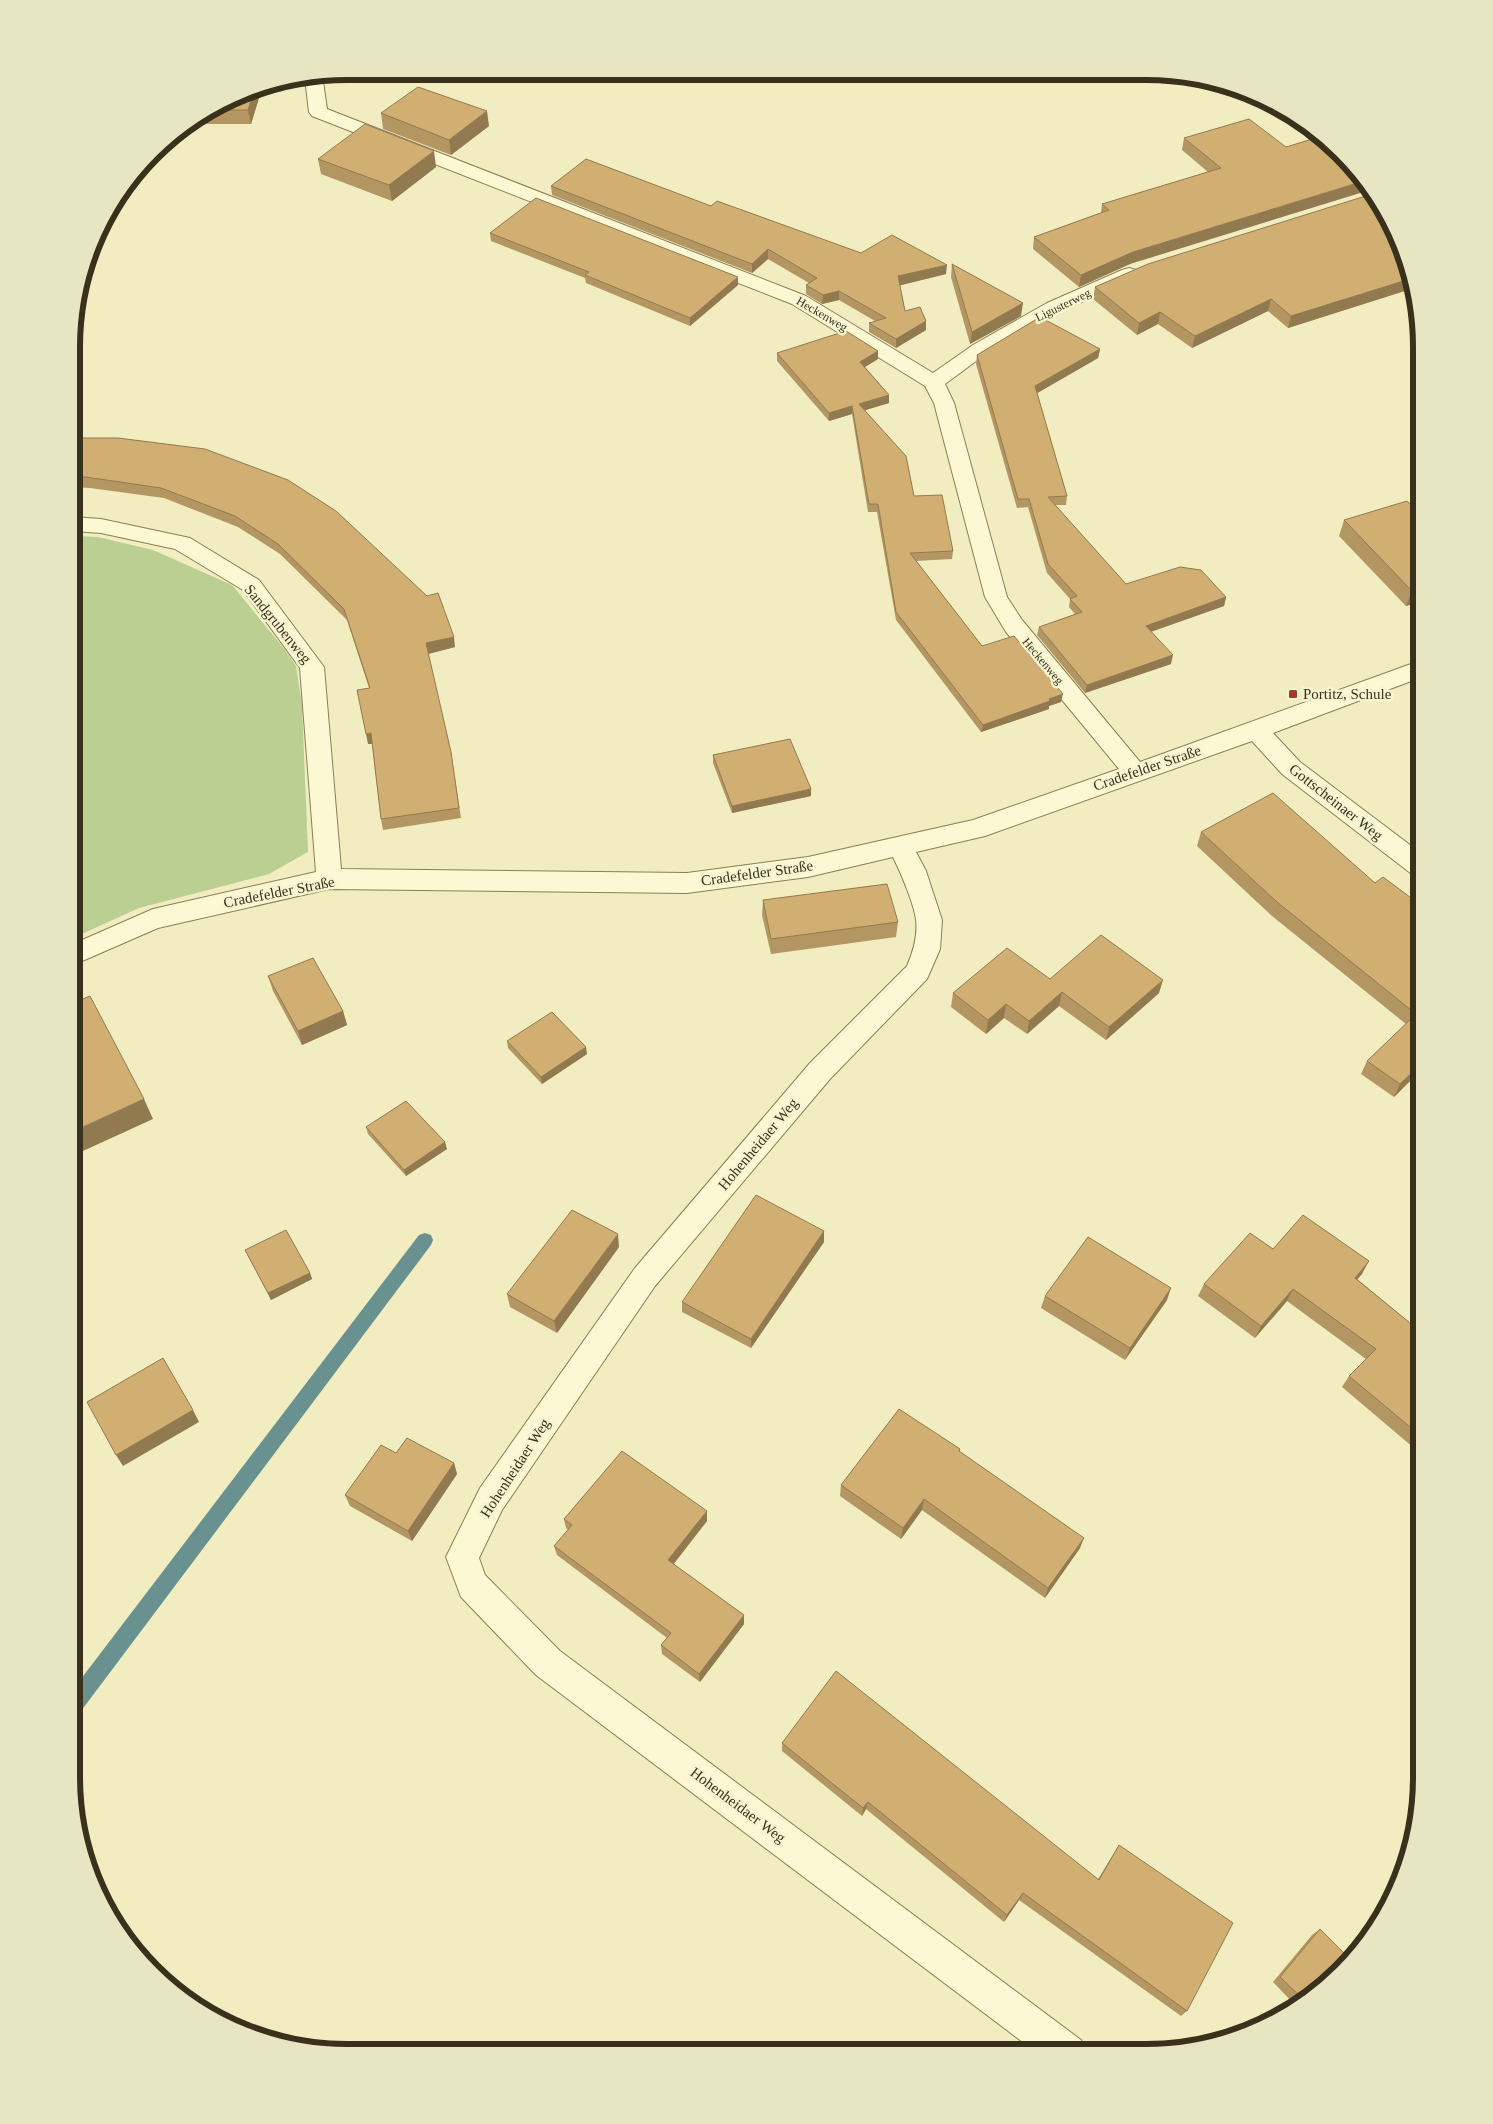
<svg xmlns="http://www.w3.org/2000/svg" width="1493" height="2124" viewBox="0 0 1493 2124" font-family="Georgia,serif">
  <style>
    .green { fill: #bbcf93 }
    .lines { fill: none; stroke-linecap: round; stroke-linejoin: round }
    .stream { fill: #699190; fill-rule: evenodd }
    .street-casing { stroke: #8b7e57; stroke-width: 2 }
    .street { fill: #fbf8d3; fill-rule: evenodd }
    .wall { fill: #b49663 }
    .shaded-wall { fill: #927a50 }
    .building { fill: #d1af73; stroke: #927a50 }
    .poi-dot { fill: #9d3d23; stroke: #f7f5d0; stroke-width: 2 }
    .labels { text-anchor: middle; stroke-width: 5; stroke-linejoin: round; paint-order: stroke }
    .far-street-label { font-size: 12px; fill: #39311c; stroke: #f7f5d0 }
    .street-label { font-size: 15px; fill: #39311c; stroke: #f7f5d0 }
    .poi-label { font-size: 15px; fill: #39311c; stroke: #f7f5d0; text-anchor: start }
    .rim { fill: none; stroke: #39311c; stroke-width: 6 }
  </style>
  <rect width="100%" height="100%" fill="#f1edc0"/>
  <polygon class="green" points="73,536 98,537 153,550 232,585 286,651 296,666 302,705 308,852 269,874 139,908 73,938"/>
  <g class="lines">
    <polygon class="stream" points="425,1233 431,1235 433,1240 431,1245 78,1715 71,1717 71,1692 419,1235"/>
    <defs>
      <path id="street" d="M 322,75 L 327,109 L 806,296 L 933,373 L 973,345 L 1047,303 L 1122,270 L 1129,268 L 1136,270 L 1139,274 L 1136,278 L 1061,311 L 987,353 L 945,384 L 954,403 L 1007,597 L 1022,620 L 1140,762 L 1422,660 L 1422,677 L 1273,733 L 1300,762 L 1422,854 L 1422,878 L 1413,875 L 1282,774 L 1252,741 L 985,836 L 916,852 L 926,871 L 942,920 L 940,949 L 927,979 L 830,1079 L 655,1286 L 502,1510 L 479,1558 L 485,1575 L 560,1651 L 1081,2040 L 1087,2053 L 1036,2052 L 536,1675 L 461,1597 L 446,1557 L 480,1488 L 635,1268 L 810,1063 L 907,966 C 913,952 918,936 916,920 C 914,904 901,873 893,857 L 808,877 L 687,893 L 329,889 L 158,928 L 73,965 L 73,944 L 153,909 L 316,872 L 300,668 L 243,590 L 175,549 L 101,533 L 73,531 L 73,517 L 101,519 L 190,538 L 259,580 L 324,667 L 341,869 L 687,873 L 808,857 L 973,820 L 1119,769 L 1006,632 L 985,597 L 934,403 L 925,386 L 792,304 L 312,116 L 309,112 L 305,78 Z"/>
    </defs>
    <use href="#street" class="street-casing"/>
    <use href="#street" class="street"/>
  </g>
  <g class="wall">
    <polygon points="263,85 251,124 192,124 258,86"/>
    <polygon points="381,113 489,126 451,155 383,129"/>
    <polygon points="1184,138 1286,147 1130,264 1079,287 1033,249 1034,237 1101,213 1102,204 1208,172 1182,150"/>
    <polygon points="318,159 436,167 392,201 321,174"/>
    <polygon points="551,186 711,206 861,253 946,274 900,285 905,311 926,330 896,348 869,332 869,323 875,321 839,300 822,304 806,294 806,285 809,283 768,259 752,273 552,195"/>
    <polygon points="490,233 738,285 690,326 586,283 585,278 491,241"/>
    <polygon points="952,264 1021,316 970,344 951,277"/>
    <polygon points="1412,276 1414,288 1288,328 1268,311 1192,348 1158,324 1137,335 1093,299 1095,287"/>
    <polygon points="1100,349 1098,358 1037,393 1067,496 1066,505 1055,505 1126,584 1226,597 1224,606 1151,632 1171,664 1085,693 1037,635 1039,627 1075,614 1069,607 1070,599 1047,573 1028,507 1017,508 976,364 977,355"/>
    <polygon points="878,351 878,359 865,367 889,395 889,403 865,410 914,496 953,551 952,559 916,561 982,646 1061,702 1049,706 1049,709 981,732 896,620 877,512 868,512 852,414 829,421 777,361 777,353"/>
    <polygon points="73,438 118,438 455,647 428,654 451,752 461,818 383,830 381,819 372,744 368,744 369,688 347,620 280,554 238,527 164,498 90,488 73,487"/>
    <polygon points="1422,515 1422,601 1406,606 1339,536 1344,520"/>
    <polygon points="713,755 811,789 811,796 732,813 713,763"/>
    <polygon points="1201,832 1375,883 1422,906 1421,1070 1394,1097 1361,1074 1367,1061 1406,1024 1272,916 1197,846"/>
    <polygon points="763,900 898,922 896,937 771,954 762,915"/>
    <polygon points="268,976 343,1011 347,1025 302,1045 273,991"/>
    <polygon points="1050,979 1159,993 1106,1040 1059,1006 1027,1034 1004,1018 986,1034 951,1007 953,993"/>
    <polygon points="507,1041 587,1054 542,1084 508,1048"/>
    <polygon points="366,1127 447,1149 406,1176 368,1134"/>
    <polygon points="824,1231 824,1242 751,1348 682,1312 682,1302"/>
    <polygon points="619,1247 557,1333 510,1307 507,1294"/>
    <polygon points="1273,1249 1362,1274 1357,1279 1421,1332 1421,1454 1342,1387 1349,1376 1366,1359 1287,1301 1255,1338 1198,1296 1204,1284"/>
    <polygon points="245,1250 310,1273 312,1279 271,1300"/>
    <polygon points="1045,1296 1167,1300 1125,1360 1041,1308"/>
    <polygon points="960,1449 960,1452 1080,1548 1045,1598 922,1510 901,1539 840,1496 841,1485"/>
    <polygon points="396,1453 454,1463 457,1474 412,1541 350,1506 345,1495"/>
    <polygon points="564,1519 707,1521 673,1564 744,1615 744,1624 700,1682 662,1654 661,1645 667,1638 557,1555 554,1546 568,1530 566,1528"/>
    <polygon points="1421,1721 1421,1737 1414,1731"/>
    <polygon points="782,1743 1098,1879 1119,1845 1187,2011 1181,2016 1019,1900 1004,1922 866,1809 862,1816 782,1751"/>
    <polygon points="1320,1929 1328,1985 1296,2006 1273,1982 1312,1935"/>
  </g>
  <g class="shaded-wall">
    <polygon points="263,85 251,124 248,110 255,87 258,86"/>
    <polygon points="487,111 489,126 451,155 449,140"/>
    <polygon points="434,151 436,167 392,201 389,185"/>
    <polygon points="1364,181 1370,190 1130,264 1079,287 1081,275 1133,252"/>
    <polygon points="768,249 768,259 752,273 752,264"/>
    <polygon points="947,265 946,274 898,286 898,276"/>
    <polygon points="738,277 738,285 690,326 690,318"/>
    <polygon points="1413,278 1414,288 1288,328 1291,316"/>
    <polygon points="839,291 839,300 822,304 823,295"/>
    <polygon points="1271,299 1268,311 1192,348 1195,336"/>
    <polygon points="1023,303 1021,316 970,344 972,332"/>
    <polygon points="1160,312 1158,324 1137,335 1139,323"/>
    <polygon points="926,321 926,330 896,348 896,339"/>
    <polygon points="1100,349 1098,358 1034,395 1035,386"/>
    <polygon points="878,351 878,359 860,370 860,362"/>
    <polygon points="889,395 889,403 859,412 859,404"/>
    <polygon points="852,406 852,414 829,421 829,413"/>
    <polygon points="1422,588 1422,601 1406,606 1412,591"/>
    <polygon points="1226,597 1224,606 1144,634 1146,626"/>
    <polygon points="454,637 455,647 428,654 426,643"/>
    <polygon points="1173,655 1171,664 1085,693 1087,685"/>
    <polygon points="1063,694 1061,702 1049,706 1049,709 981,732 983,725"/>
    <polygon points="371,733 373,744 368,744 366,734"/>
    <polygon points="811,789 811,796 732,813 732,806"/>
    <polygon points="1163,980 1159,993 1106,1040 1109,1027"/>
    <polygon points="1062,992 1059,1006 1027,1034 1029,1021"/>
    <polygon points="1006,1004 1004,1018 986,1034 988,1020"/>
    <polygon points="343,1011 347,1025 302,1045 298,1031"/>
    <polygon points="586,1047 587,1054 542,1084 541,1077"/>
    <polygon points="1421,1064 1421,1070 1394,1097 1400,1084"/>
    <polygon points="144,1099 153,1119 72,1156 72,1132"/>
    <polygon points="445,1142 447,1149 406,1176 404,1170"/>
    <polygon points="824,1231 824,1242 751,1348 751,1339"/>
    <polygon points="618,1234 619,1247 557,1333 554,1321"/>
    <polygon points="1369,1261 1362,1274 1348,1290 1355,1278"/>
    <polygon points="310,1273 312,1279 271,1300 268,1293"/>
    <polygon points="1171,1288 1167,1300 1125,1360 1130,1348"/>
    <polygon points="1293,1289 1287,1301 1255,1338 1261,1326"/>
    <polygon points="193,1410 199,1422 123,1466 116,1455"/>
    <polygon points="454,1463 457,1474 412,1541 408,1531"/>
    <polygon points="924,1499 922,1510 901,1539 903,1528"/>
    <polygon points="707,1511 707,1521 669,1570 668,1560"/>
    <polygon points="1084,1538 1080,1548 1045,1598 1048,1588"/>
    <polygon points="744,1615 744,1624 700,1682 699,1674"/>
    <polygon points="868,1802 866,1809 862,1816 863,1808"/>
    <polygon points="1023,1893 1019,1900 1004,1922 1007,1915"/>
  </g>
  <g class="building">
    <polygon points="255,87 248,110 216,110"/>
    <polygon points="418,87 487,111 449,140 381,113"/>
    <polygon points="1249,119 1286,147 1322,136 1354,165 1364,181 1133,252 1081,275 1034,237 1109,210 1102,204 1221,168 1184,138"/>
    <polygon points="365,124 434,151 389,185 318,159"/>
    <polygon points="586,159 711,206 717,201 861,253 892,235 947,265 898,276 905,311 920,307 926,321 896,339 869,323 886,318 839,291 823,295 806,285 817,278 768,249 752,264 551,186"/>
    <polygon points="1372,194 1393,225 1413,278 1291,316 1271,299 1195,336 1160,312 1139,323 1095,287 1148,264"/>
    <polygon points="536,198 738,277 690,318 585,275 589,272 490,233"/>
    <polygon points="952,264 1023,303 972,332"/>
    <polygon points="1040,317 1100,349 1035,386 1067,496 1048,497 1126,584 1180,567 1201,570 1226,597 1146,626 1173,655 1087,685 1039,627 1082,612 1070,599 1077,596 1048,564 1029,499 1018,499 977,355"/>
    <polygon points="846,331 878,351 860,362 889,395 859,404 906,456 914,496 942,495 953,551 910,553 982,646 1014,636 1063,694 1049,699 1050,701 983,725 896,612 878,504 869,504 852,406 829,413 777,353"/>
    <polygon points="73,438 118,438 205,449 288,480 336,511 427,596 438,593 454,637 426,643 451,752 459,808 381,819 371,733 366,734 357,690 370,688 344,609 278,544 235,516 161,488 86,477 73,477"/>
    <polygon points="1407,501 1422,515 1422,588 1412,591 1344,520"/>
    <polygon points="790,739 811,789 732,806 713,755"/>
    <polygon points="1273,793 1375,883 1383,877 1422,906 1421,1064 1400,1084 1367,1061 1416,1014 1277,902 1201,832"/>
    <polygon points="887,884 898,922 771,939 763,900"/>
    <polygon points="1101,935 1163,980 1109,1027 1062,992 1029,1021 1006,1004 988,1020 953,993 1007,948 1050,979"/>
    <polygon points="313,958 343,1011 298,1031 268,976"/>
    <polygon points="90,996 144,1099 72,1132 73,1003"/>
    <polygon points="552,1012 586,1047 541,1077 507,1041"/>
    <polygon points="406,1101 445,1142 404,1170 366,1127"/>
    <polygon points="756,1195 824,1231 751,1339 682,1302"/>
    <polygon points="572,1210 618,1234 554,1321 507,1294"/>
    <polygon points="1303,1215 1369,1261 1355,1278 1421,1332 1421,1436 1349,1376 1376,1349 1293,1289 1261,1326 1204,1284 1250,1233 1273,1249"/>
    <polygon points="286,1230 310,1273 268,1293 245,1250"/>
    <polygon points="1088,1237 1171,1288 1130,1348 1045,1296"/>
    <polygon points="163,1358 193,1410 116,1455 87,1402"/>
    <polygon points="899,1409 960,1449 959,1451 1084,1538 1048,1588 924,1499 903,1528 841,1485"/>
    <polygon points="407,1438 454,1463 408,1531 345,1495 381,1445 396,1453"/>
    <polygon points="622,1451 707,1511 668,1560 744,1615 699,1674 661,1645 671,1633 554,1546 572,1525 564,1519"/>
    <polygon points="836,1671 1099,1880 1119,1845 1233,1923 1187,2011 1023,1893 1007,1915 868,1802 863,1808 782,1743"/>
    <polygon points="1320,1929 1350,1959 1328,1985 1304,2000 1280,1977"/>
  </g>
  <rect class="poi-dot" x="1288" y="689" width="10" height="10" rx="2.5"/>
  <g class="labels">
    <g class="far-street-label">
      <text transform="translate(1063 305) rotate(-26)" y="4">Ligusterweg</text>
      <text transform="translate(822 314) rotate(30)" y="4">Heckenweg</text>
      <text transform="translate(1043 661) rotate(50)" y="4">Heckenweg</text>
    </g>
    <g class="street-label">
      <text transform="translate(278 624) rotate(51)" y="5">Sandgrubenweg</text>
      <text transform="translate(1147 768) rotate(-19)" y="5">Cradefelder Straße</text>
      <text transform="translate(1336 802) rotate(38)" y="5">Gottscheinaer Weg</text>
      <text transform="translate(757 873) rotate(-8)" y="5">Cradefelder Straße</text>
      <text transform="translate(279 892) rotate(-11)" y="5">Cradefelder Straße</text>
      <text transform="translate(758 1144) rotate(-50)" y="5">Hohenheidaer Weg</text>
      <text transform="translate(515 1468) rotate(-57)" y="5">Hohenheidaer Weg</text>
      <text transform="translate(738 1805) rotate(37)" y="5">Hohenheidaer Weg</text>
    </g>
    <g class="poi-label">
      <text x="1303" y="699">Portitz, Schule</text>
    </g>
  </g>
  <path d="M0 0H1493V2124H0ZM347 80H1146A267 267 0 0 1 1413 347V1777A267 267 0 0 1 1146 2044H347A267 267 0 0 1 80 1777V347A267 267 0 0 1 347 80Z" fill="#e8e5c2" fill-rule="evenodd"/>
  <path class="rim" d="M347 80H1146A267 267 0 0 1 1413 347V1777A267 267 0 0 1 1146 2044H347A267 267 0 0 1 80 1777V347A267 267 0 0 1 347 80Z"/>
</svg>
